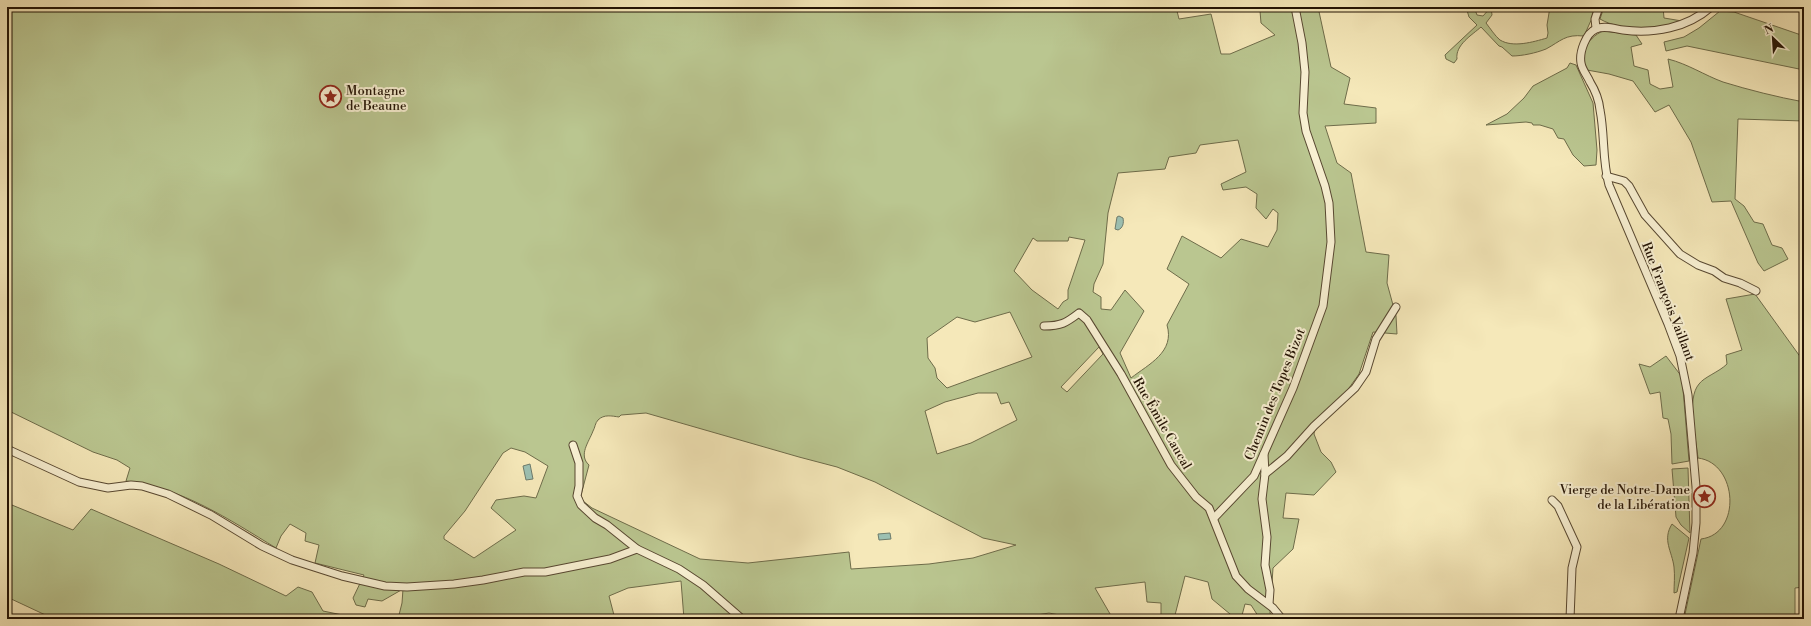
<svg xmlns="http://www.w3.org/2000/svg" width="1811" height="626" viewBox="0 0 1811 626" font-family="'Libre Bodoni',serif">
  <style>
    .green { fill: #bac690; stroke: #6e6c4a; fill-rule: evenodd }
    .water { fill: #9cc0b2; stroke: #6c7b6c }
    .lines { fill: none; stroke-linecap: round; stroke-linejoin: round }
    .minor-casing { stroke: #584831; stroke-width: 9 }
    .minor { stroke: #f8f0d2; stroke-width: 7 }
    .labels { text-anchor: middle; stroke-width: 4; stroke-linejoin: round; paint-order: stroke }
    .poi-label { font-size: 13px; fill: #231304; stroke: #f8f0d2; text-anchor: start }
    .street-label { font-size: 13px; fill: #231304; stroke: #f8f0d2 }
  </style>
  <rect width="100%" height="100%" fill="#f5e8b9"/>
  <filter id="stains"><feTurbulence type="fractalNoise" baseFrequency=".005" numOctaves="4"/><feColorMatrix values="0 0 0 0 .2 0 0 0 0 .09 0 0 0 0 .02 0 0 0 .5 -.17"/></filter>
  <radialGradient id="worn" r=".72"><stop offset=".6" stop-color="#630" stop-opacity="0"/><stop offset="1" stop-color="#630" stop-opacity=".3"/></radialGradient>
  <g class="green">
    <path d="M 7,7 L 1176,7 L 1179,19 L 1211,14 L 1221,54 L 1230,54 L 1275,35 L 1261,23 L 1260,11 L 1273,7 L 1318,7 L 1331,67 L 1350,78 L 1344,104 L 1376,108 L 1376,123 L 1325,126 L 1337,163 L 1351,173 L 1366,252 L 1389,255 L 1387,283 L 1396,316 L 1397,334 L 1373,332 L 1359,374 L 1349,388 L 1316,421 L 1314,434 L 1321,452 L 1331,462 L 1336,472 L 1314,495 L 1286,493 L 1283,518 L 1299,519 L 1293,549 L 1273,568 L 1270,613 L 1273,619 L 1260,619 L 1251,605 L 1245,604 L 1241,619 L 1236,619 L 1212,599 L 1208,582 L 1185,576 L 1174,619 L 1161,619 L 1161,603 L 1147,602 L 1145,582 L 1095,588 L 1113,619 L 1080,619 L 1049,613 L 1013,619 L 684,619 L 681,581 L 628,588 L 609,596 L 615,619 L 398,619 L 402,603 L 403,589 L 382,601 L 368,599 L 365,607 L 356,605 L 353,598 L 364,575 L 315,563 L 319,545 L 305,541 L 306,533 L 290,524 L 281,536 L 276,548 C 230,520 181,487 126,481 L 130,468 L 117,460 L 93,452 L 7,410 ZM 1238,140 L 1246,172 L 1221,184 L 1223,190 L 1246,187 L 1257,194 L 1256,208 L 1266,219 L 1273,209 L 1278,213 L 1277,230 L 1268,247 L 1241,239 L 1221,258 L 1182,236 L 1167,269 L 1189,284 L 1167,325 C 1175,352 1149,364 1131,378 L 1120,353 L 1144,311 L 1125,290 L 1111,310 L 1101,309 L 1101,297 L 1093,292 L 1094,284 L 1103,264 L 1108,213 L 1118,173 L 1165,169 L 1169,157 L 1196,153 L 1200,145 ZM 1069,237 L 1085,240 L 1068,290 L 1068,299 L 1063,302 L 1058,309 L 1032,290 L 1014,271 L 1033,238 L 1037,241 L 1068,241 ZM 1010,312 L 1032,357 L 947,388 L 937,378 L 935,368 L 928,358 L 927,338 L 957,317 L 975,322 ZM 1099,347 L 1103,354 L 1067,392 L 1061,387 ZM 978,393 L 997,393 L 1001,404 L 1009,402 L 1017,420 L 971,443 L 937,454 L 925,411 L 945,402 ZM 646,413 L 799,457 L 837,467 L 875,482 L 983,538 L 1016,545 L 973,558 L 929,564 L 851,569 L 849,552 L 748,563 L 700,559 L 592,508 L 583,501 L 581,495 L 589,465 C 578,455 589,442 593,431 C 595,428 595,423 598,420 C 604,414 612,416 619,417 L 621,415 ZM 511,448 L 525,452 L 548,466 L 536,498 L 524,496 L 496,500 L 491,508 L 516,530 L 474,558 L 444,539 L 444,536 L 465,511 L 503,453 Z"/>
    <path d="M 1466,7 L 1474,7 L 1477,15 L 1483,16 L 1491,7 L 1492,15 L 1486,23 C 1490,28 1495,36 1500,40 C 1513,48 1533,42 1547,38 L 1548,33 L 1547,25 L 1550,7 L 1597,7 L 1584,36 C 1565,34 1561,41 1546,49 C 1536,53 1522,56 1512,56 L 1502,47 L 1499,46 L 1481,27 C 1472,35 1455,45 1457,59 L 1454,63 L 1446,59 L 1445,55 L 1477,25 L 1469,17 Z"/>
    <path d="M 1604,7 L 1663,7 L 1664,18 L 1682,21 C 1659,29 1622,32 1600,19 Z"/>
    <polygon points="1720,11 1734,12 1804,36 1804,70 1687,46 1666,51 1664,42 1684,37 1699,28"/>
    <path d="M 1603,31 L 1636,35 L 1642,44 L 1631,47 L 1634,66 L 1648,70 L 1650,84 L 1660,89 L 1673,87 L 1668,59 C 1688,64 1704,75 1723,82 C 1749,90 1777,97 1804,102 L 1804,121 L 1738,119 L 1735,199 L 1744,206 L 1754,222 L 1763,224 L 1772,245 L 1782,248 L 1788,259 L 1764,271 L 1758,263 L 1731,201 L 1712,202 L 1691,142 L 1669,105 L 1655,112 L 1633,81 L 1609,74 L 1587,70 C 1578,55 1587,38 1603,31 Z"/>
    <polygon points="1570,63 1576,65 1593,103 1597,150 1596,165 1584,166 1573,155 1564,139 1558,138 1553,129 1540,125 1533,125 1532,123 1526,122 1486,125 1507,114 1524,98 1533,86 1567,68"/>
    <path d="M 1755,294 L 1804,362 L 1804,587 L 1795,588 L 1795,619 L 1684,619 L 1701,539 C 1742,534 1738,463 1698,458 C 1696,439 1686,399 1699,384 C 1704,377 1719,372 1727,364 L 1726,355 L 1742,350 L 1726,299 Z"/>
    <polygon points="1666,356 1682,377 1689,461 1672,464 1671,434 1668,419 1663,418 1660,392 1650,394 1639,364 1650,367"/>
    <polygon points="1688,468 1690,533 1681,525 1676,517 1672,469"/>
    <polygon points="7,503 73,530 91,509 219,564 286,596 298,587 312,592 323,611 362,619 54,619 7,597"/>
    <path d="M 1672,524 L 1689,538 L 1677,592 L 1674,593 C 1674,585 1675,576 1674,567 C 1672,551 1662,540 1672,524 Z"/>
  </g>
  <g class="water">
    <path d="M 1119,216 L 1123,218 C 1124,223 1123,228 1118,230 L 1115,229 L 1117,217 Z"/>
    <polygon points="530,464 533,479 526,480 523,466"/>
    <polygon points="890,533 891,539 879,540 878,534"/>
  </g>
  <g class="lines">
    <defs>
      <g id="minor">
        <polyline points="1596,28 1595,19 1599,7"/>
        <polyline points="1606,176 1624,181 1629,186 1645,215 1680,254 1698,265 1714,271 1724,278 1740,283 1756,291"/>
        <path d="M 1044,326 C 1061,326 1066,323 1079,313 L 1087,320 L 1121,374 L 1171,465 L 1196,497 L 1209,508 L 1236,576 L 1248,589 L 1273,608 L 1282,619"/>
        <polyline points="573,445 579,463 579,486 577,496 581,505 595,518 607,525 637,549 679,569 703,585 742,619"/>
        <polyline points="7,449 79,482 108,488 131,485 142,486 168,494 211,515 262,546 292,560 342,576 385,586 407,587 454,584 483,580 524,572 545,572 610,559 637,549"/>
        <polyline points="1264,454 1265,474 1262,499 1267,537 1265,565 1270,590 1269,604"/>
        <polyline points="1265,474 1287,456 1314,426 1355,388 1366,372 1376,339 1396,307"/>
        <polyline points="1552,500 1558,506 1577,547 1572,568 1570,619"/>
        <polyline points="1214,518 1254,476 1293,388 1323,306 1331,242 1329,203 1325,186 1306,131 1303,113 1305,72 1302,43 1295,7"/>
        <polyline points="1291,619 1302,619"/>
        <path d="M 1679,619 L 1693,553 L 1696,523 L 1696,487 L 1688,395 L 1680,356 L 1668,324 L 1609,185 C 1602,160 1605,135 1600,110 C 1599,100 1595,90 1590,82 C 1587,75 1582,70 1581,63 C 1579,52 1586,33 1596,29 C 1604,25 1615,29 1623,30 C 1654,34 1687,28 1711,7"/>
      </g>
    </defs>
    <use href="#minor" class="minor-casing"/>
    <use href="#minor" class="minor"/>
  </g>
  <defs>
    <symbol id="sight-ring" viewBox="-11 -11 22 22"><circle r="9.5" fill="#f8f0d2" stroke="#8f2418" stroke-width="1.5"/><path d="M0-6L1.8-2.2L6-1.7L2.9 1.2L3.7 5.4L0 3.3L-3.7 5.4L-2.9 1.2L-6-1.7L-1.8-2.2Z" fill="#8f2418"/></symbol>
  </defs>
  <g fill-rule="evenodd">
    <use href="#sight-ring" x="318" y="84" width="25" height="25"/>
    <use href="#sight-ring" x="1692" y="484" width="25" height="25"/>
  </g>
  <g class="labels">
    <g class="poi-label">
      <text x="346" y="95">Montagne<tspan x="346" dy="15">de Beaune</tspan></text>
      <text x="1690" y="494" text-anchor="end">Vierge de Notre-Dame<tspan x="1690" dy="15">de la Libération</tspan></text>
    </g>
    <g class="street-label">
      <text transform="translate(1669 301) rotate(69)" y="5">Rue François Vaillant</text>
      <text transform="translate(1274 394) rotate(-68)" y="5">Chemin des Topes Bizot</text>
      <text transform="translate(1163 423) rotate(60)" y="5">Rue Émile Caucal</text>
    </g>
  </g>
  <rect width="1811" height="626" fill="none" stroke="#f5e8b9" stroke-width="24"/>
  <rect x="8" y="8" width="1795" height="610" fill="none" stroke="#231304" stroke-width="2"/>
  <rect x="12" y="12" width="1787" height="602" fill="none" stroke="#231304"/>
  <g transform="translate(1773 38) rotate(335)" stroke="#f8f0d2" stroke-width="3" paint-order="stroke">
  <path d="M0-3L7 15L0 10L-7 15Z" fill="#231304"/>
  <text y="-6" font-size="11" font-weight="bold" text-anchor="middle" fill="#231304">N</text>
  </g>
  <rect width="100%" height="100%" filter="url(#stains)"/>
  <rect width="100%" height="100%" fill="url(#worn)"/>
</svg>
